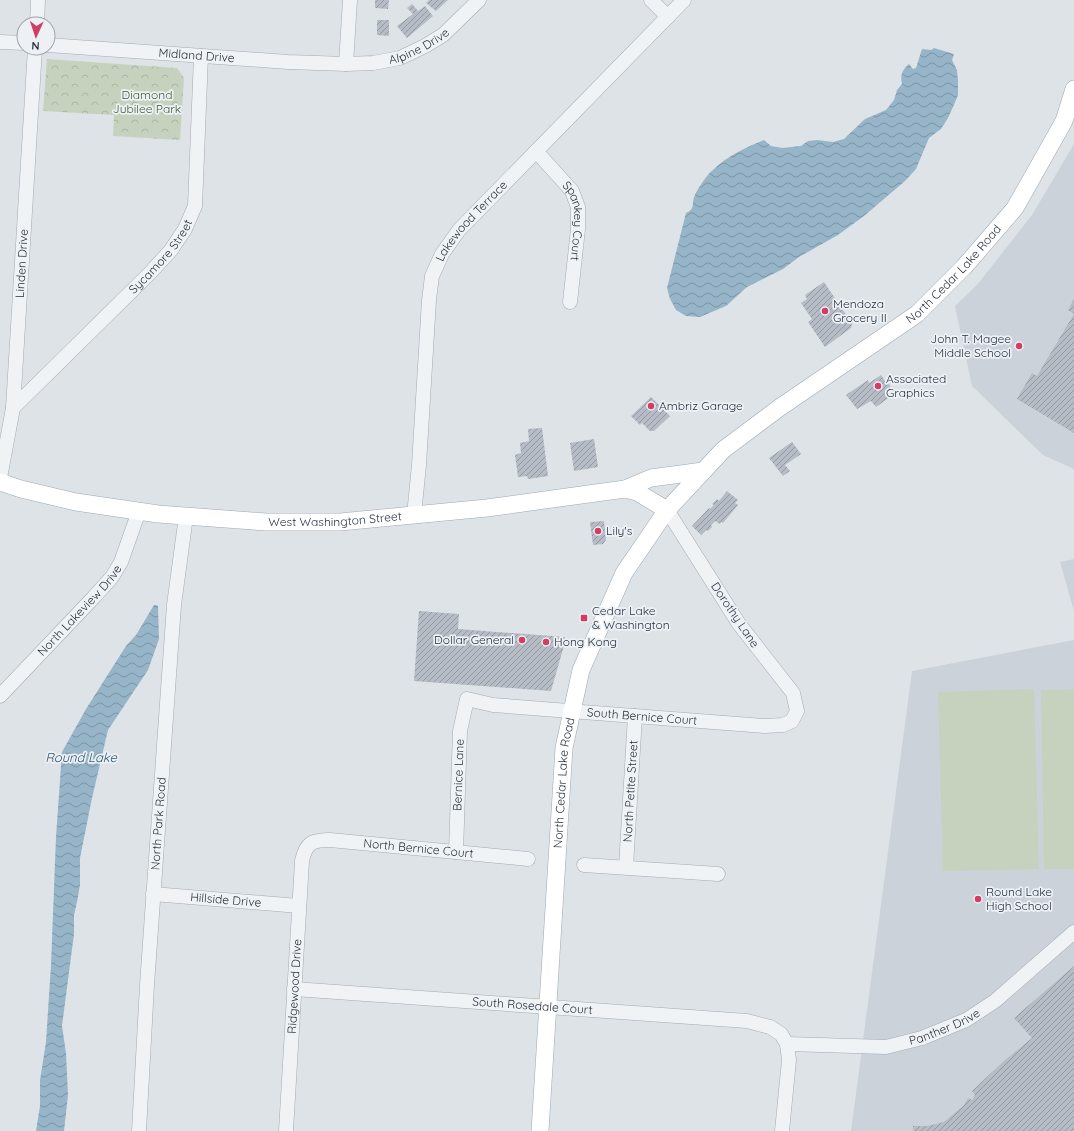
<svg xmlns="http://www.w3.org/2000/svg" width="1074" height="1131" viewBox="0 0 1074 1131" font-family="Quicksand,sans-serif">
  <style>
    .built { fill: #ccd2da }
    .grass { fill: #c6d2be }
    .forest { fill: url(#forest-crowns) }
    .water { fill: url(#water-waves) }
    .building { fill: url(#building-hatch) }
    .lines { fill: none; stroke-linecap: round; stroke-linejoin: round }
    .minor-casing { stroke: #a3aab2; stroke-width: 15 }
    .major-casing { stroke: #9ca8b4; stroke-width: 18 }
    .minor { stroke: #f0f3f6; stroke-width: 14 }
    .major { stroke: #fff; stroke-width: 17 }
    .poi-dot { fill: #d23d64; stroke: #edf1f5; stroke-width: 1.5 }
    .labels { text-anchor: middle; stroke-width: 3.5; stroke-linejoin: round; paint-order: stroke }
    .street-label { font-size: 12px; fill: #26323f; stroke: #edf1f5 }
    .park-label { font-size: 12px; fill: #3f5b33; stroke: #edf1f5 }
    .poi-label { font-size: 12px; fill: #26323f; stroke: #edf1f5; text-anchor: start }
    .water-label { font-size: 13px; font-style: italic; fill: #2f5674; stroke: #edf1f5 }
  </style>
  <defs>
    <pattern id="forest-crowns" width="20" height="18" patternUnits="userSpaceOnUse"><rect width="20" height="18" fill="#c6d2be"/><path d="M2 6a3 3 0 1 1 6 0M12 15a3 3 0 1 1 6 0" fill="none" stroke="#aab5a4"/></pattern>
    <pattern id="water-waves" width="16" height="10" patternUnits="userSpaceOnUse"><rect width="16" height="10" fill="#97b5c9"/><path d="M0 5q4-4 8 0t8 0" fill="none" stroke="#7b94a5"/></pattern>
    <pattern id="building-hatch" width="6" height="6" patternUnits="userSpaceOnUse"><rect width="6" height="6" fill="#b5bcc5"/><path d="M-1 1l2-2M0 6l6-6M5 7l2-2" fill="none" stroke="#9399a1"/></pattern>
  </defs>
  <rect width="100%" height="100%" fill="#dee3e8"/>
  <g class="built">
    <polygon points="1074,144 1074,469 1043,455 972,386 955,306 977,285 1032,215"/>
    <polygon points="1074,559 1074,611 1060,562"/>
    <polygon points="1074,640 1074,1131 851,1131 912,671"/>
  </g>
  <g class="grass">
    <polygon points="1034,689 1039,869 943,871 938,692"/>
    <polygon points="1074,689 1074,869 1044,869 1041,690"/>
  </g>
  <polygon class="forest" points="47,59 177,68 184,78 180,140 113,136 114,115 43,111"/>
  <g class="water">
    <path d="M 934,48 L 954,54 L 952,60 L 957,70 L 958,81 L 958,95 L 953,107 L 948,118 L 941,129 L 929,138 L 916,169 L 905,181 L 864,216 L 838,235 L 799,257 L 783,269 L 747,287 L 726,306 L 700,317 L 686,316 L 676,310 L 670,299 L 667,288 L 686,213 C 696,209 691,203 695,195 C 697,190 708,173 713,170 C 727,156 745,148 764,140 L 771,146 L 782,148 L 801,146 L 808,141 L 817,140 L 833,142 L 844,139 L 865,119 L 886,110 L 894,100 L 897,90 L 902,84 C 900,75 902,70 909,64 L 913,69 L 916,68 L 922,49 L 931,50 Z"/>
    <polygon points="154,605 156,605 158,606 159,639 148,670 108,730 92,798 80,858 80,885 77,902 74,915 74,934 62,1026 66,1053 68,1095 64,1131 36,1131 40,1106 40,1080 46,1042 51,965 56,837 62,752 86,709 126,646 136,635"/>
  </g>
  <g class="building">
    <polygon points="375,0 389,0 388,9 375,8"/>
    <polygon points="429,0 448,0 436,11 426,3"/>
    <polygon points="412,4 418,11 425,6 433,16 407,38 397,26 413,14 407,8"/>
    <polygon points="377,20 389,20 389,36 377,35"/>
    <polygon points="824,282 852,324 851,328 825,347 808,322 812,319 801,303 807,299 805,295"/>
    <polygon points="1074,299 1074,433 1017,399 1032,373 1037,376 1074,314 1068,310"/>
    <polygon points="881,375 885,381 886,380 891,387 889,388 894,394 876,407 871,401 857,409 846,395 868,380 869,383"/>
    <polygon points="651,397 670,416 654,431 650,431 642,423 640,425 631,416"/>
    <polygon points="542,428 548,476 528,479 527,476 518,477 515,455 521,453 520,443 529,441 528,429"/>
    <polygon points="594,439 598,467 574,471 570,443"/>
    <polygon points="792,442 801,454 785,465 790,471 783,476 769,458"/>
    <polygon points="727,491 738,500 735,503 738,505 723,523 721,522 720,524 715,521 711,525 712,527 708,531 706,530 701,535 692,526 709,508 710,509 714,505 712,504 717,499 719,501"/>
    <polygon points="604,521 606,540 603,544 593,545 590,522"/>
    <polygon points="419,611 459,614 458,629 565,637 565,642 551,691 414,681"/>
    <polygon points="1074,966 1074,1131 913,1131 913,1126 927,1126 944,1122 964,1105 968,1098 972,1100 975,1095 972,1091 1004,1061 1032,1038 1014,1018"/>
  </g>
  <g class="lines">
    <defs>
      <g id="minor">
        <polyline points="651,0 668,17"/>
        <polyline points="37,24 38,0"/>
        <polyline points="0,42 24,43"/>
        <path id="s1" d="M 48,45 L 288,62 L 346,64 L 373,63 L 400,58 L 425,46 L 443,35 L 479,0"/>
        <polyline points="346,64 350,0"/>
        <path id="s2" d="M 536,151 L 572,191 L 578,207 L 578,229 L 570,302"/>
        <path id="s3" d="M 13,408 L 150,273 L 171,250 L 185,229 L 195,206 L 201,56"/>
        <path id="s4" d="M 0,478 L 13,408 L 35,48"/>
        <path id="s5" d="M 414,515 L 419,465 L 429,300 L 432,276 L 442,254 L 459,230 L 684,0"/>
        <path id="s6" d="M 0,696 L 94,597 L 112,577 L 121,562 L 139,511"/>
        <path id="s7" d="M 456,852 L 460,731 L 467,699 L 493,705 L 765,726 L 783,725 L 792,721 L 797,711 L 793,693 L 739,624 L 667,510"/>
        <polyline points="584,865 718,874"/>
        <path id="s8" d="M 626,867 L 635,716"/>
        <path id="s9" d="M 153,894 L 299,906"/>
        <path id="s10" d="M 294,989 L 747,1021 L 770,1027 L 781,1034 L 787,1044 L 789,1060 L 782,1131"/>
        <path id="s11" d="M 787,1044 L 886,1047 L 922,1038 L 966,1020 L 995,1001 L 1074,932"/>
        <path id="s12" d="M 139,1131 L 147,985 L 174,605 L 186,516"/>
        <path id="s13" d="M 286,1131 L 302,861 C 306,842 313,840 330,840 L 528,859"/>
      </g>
      <g id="major">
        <path id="s14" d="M 0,482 L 21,489 L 76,502 L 158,514 L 266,522 L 340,522 L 487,508 L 625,489 L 637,492 L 667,510"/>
        <polyline points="625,489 651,478 703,471"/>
        <path id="s15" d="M 540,1131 L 564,748 L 581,670 L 624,573 L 667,510 L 723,450 L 779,408 L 917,314 L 964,267 L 1015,208 L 1064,121 L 1074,89"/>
      </g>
    </defs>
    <use href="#minor" class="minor-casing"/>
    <use href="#major" class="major-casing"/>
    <use href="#minor" class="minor"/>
    <use href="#major" class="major"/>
  </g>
  <g class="poi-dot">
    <circle cx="825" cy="311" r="4"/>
    <circle cx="1019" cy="346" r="4"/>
    <circle cx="878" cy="386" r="4"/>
    <circle cx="651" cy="406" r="4"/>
    <circle cx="598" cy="531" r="4"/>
    <rect x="580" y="614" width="8" height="8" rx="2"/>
    <circle cx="522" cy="640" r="4"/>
    <circle cx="546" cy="642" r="4"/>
    <circle cx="978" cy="899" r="4"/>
  </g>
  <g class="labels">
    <g class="street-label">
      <text dy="4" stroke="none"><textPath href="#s1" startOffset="375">Alpine Drive</textPath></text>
      <text dy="4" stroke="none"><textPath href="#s1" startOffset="149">Midland Drive</textPath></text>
      <text dy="4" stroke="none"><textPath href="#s2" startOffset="84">Spankey Court</textPath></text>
      <text dy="4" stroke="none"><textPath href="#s5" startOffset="308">Lakewood Terrace</textPath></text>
      <text dy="4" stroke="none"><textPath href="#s3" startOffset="212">Sycamore Street</textPath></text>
      <text dy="4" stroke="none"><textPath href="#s4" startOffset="216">Linden Drive</textPath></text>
      <text dy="4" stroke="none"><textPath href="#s15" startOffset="1019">North Cedar Lake Road</textPath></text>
      <text dy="4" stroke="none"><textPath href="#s14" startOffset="339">West Washington Street</textPath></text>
      <text dy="4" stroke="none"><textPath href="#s6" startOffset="117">North Lakeview Drive</textPath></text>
      <text transform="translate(735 615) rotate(56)" y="4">Dorothy Lane</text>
      <text dy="4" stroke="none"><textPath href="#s7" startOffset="330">South Bernice Court</textPath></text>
      <text dy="4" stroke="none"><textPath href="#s7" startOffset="77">Bernice Lane</textPath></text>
      <text dy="4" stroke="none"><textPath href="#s15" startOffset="349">North Cedar Lake Road</textPath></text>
      <text dy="4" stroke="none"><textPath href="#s8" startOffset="76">North Petite Street</textPath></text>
      <text dy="4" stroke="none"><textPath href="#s12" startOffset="308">North Park Road</textPath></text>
      <text dy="4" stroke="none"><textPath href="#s13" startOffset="399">North Bernice Court</textPath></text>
      <text dy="4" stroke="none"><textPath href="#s9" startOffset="73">Hillside Drive</textPath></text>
      <text dy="4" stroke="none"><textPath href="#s13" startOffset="145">Ridgewood Drive</textPath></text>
      <text dy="4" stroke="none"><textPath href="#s10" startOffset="239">South Rosedale Court</textPath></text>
      <text dy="4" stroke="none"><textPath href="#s11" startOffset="161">Panther Drive</textPath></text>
    </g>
    <g class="park-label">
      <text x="147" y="99">Diamond<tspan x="147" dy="14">Jubilee Park</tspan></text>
    </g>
    <g class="poi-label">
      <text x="833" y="308">Mendoza<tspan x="833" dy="14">Grocery II</tspan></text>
      <text x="1011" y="343" text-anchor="end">John T. Magee<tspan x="1011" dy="14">Middle School</tspan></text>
      <text x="886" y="383">Associated<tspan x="886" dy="14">Graphics</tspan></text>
      <text x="659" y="410">Ambriz Garage</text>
      <text x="606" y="535">Lily's</text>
      <text x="592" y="615">Cedar Lake<tspan x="592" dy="14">&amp; Washington</tspan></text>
      <text x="514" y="644" text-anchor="end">Dollar General</text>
      <text x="554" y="646">Hong Kong</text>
      <text x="986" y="896">Round Lake<tspan x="986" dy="14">High School</tspan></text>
    </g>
    <g class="water-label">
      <text x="81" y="762">Round Lake</text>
    </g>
  </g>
  <g transform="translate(36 36) rotate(183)"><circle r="19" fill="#edf1f5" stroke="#9da5ac"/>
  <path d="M0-3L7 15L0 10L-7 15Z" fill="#d23d64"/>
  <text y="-6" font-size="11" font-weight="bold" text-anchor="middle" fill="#26323f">N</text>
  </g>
</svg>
